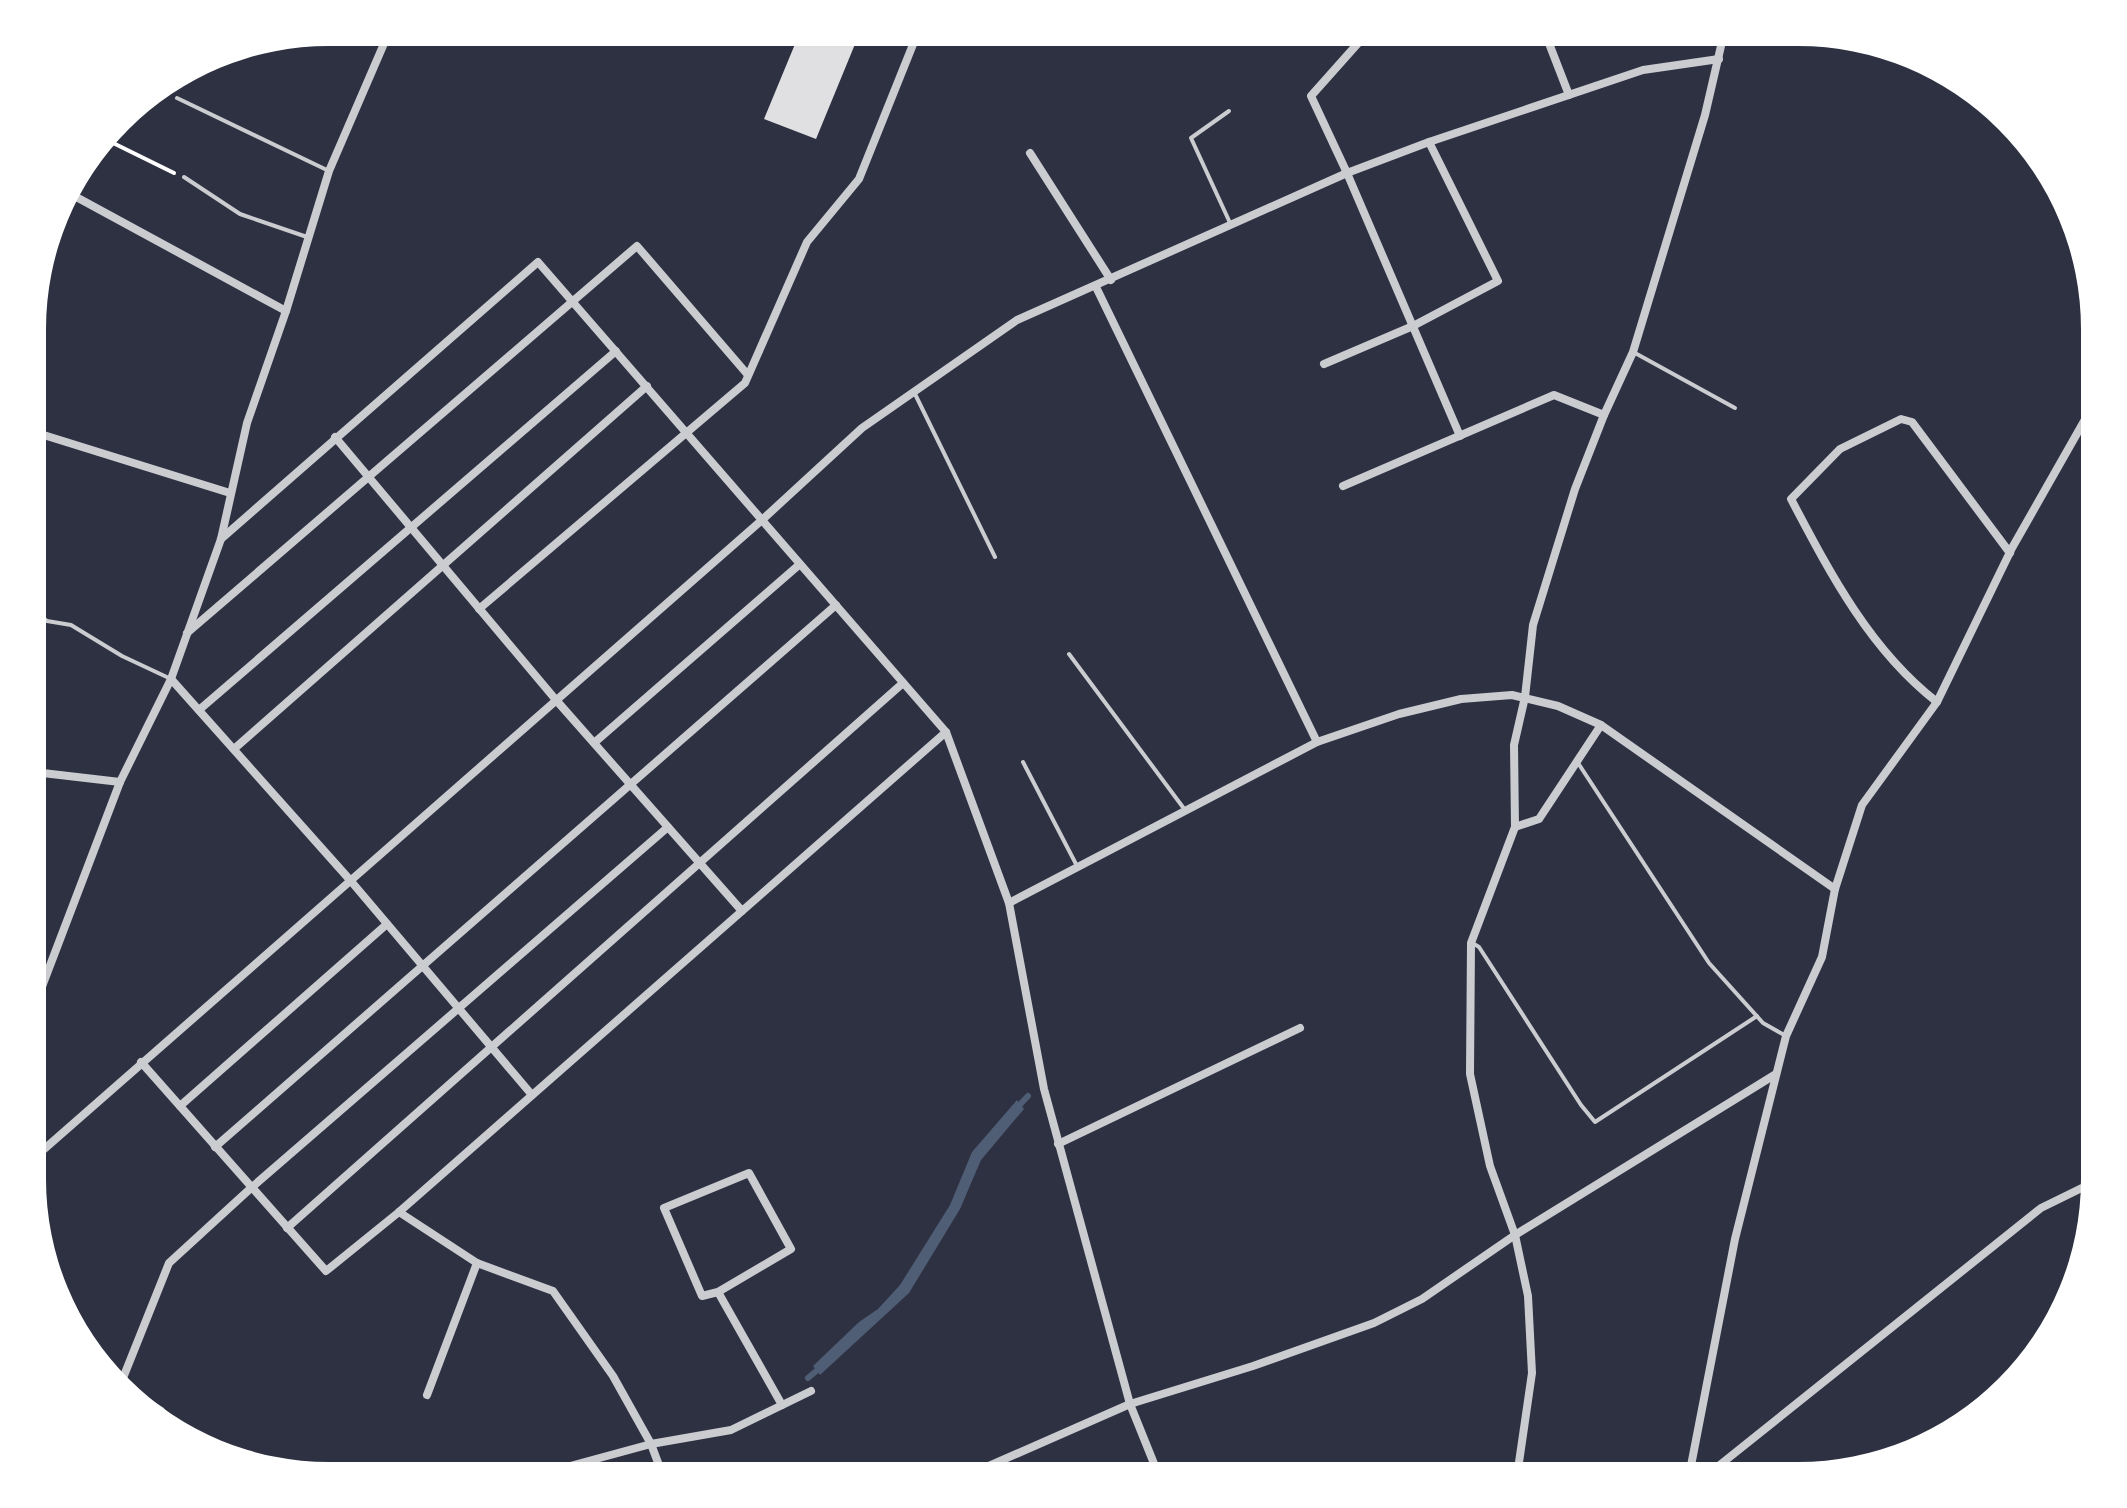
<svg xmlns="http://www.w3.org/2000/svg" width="2127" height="1508" viewBox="0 0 2127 1508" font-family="'Sofia Sans Condensed',sans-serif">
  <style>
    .water { fill: #4f5d75 }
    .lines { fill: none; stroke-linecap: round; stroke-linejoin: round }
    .stream { stroke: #4f5d75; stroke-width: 6 }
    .building { fill: #e0e0e3 }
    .path { stroke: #fff; stroke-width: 4 }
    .service { stroke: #caccd0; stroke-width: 4 }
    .minor { stroke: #caccd0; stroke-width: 8 }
  </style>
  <rect width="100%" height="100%" fill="#2d3142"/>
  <polygon class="water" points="1017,1100 1024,1109 981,1160 960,1209 909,1293 820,1375 813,1366 859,1322 878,1309 900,1285 950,1205 972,1152"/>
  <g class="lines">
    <g class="stream">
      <polyline points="1016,1109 1028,1096"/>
      <polyline points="808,1378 821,1367"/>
    </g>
  </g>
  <polygon class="building" points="800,32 860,32 816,139 764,119"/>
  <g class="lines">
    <polyline class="path" points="107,140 174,173"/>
    <g class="service">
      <polyline points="177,98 329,171"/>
      <polyline points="1229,111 1191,138 1231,225"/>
      <polyline points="184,177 240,214 307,237"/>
      <polyline points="1635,353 1735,408"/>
      <polyline points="915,394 995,557"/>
      <polyline points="34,612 47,621 71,625 122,656 171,679"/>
      <polyline points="1069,654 1185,810"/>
      <polyline points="1023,762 1077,866"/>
      <polyline points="1578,763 1709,963 1763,1023 1786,1036"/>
      <polyline points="1474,944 1479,947 1581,1105 1595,1122 1757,1016"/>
    </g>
    <g class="minor">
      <polyline points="1368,32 1311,96 1347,173 1460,436"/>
      <polyline points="1545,33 1569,95"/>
      <polyline points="1030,153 1111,280"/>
      <polyline points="67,192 286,311"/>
      <polyline points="1096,287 1317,742"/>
      <polyline points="1324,364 1413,326 1498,281 1429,142"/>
      <polyline points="34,432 230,493"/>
      <polyline points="335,437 556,700 742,911"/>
      <polyline points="1343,486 1554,395 1604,415"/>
      <polyline points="221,539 538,262 946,732 1009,903 1044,1089 1130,1404 1159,1476"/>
      <polyline points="479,609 745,383 807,242 859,179 918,32"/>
      <polyline points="187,633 637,246 748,375"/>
      <polyline points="171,679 350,880 532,1095"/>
      <path d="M 1937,702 C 1870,650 1830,573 1791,499 L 1840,449 L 1901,419 L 1912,422 L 2010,553"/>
      <polyline points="199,710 616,351"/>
      <polyline points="594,743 800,564"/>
      <polyline points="234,749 647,386"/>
      <polyline points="34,772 120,782"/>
      <polyline points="1515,827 1539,819 1601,725"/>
      <polyline points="1009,903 1317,742 1399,714 1461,699 1512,695 1558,706 1601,725 1835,889"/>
      <polyline points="34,1012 38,997 120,782 171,679 221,539 247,423 286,311 329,171 389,32"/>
      <polyline points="141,1062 326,1271 399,1212 946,732"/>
      <polyline points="180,1106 387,924"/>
      <polyline points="1058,1144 1300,1028"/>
      <polyline points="215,1147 836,605"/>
      <polyline points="34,1158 762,520 862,428 1017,320 1347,173 1429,142 1643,70 1719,59"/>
      <polyline points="399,1212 477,1263 553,1291 613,1376 651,1444 663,1476"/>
      <polyline points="287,1228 903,683"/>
      <polyline points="718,1292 791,1249 749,1173 664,1208 702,1296 718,1292 782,1405"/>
      <polyline points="121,1383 169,1263 251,1188 668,827"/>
      <polyline points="126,1389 161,1411 156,1419"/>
      <polyline points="427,1395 477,1263"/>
      <polyline points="537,1475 651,1444 731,1430 811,1391"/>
      <polyline points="966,1476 1130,1404 1253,1366 1374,1323 1422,1299 1515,1235 1776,1074"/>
      <polyline points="1517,1476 1532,1373 1528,1296 1515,1235 1490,1166 1470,1074 1471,943 1515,827 1514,745 1525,697 1533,625 1575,489 1604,415 1633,352 1705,115 1724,33"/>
      <polyline points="1689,1476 1735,1239 1786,1036 1822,957 1835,889 1862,805 1937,702 2012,548 2087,416 2094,384"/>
      <polyline points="1706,1476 2041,1208 2094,1182"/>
    </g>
  </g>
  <path d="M0 0H2127V1508H0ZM329 46H1798A283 283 0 0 1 2081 329V1179A283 283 0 0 1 1798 1462H329A283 283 0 0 1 46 1179V329A283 283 0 0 1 329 46Z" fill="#fff" fill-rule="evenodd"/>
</svg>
